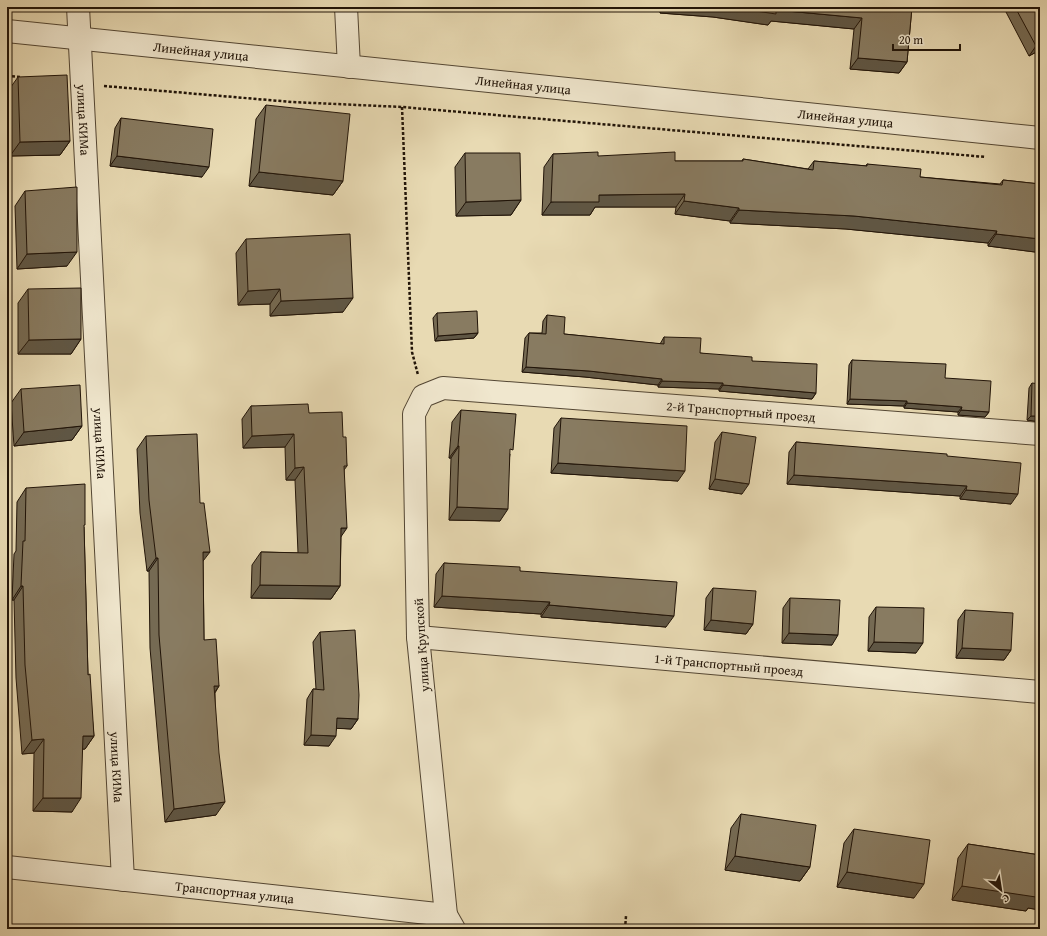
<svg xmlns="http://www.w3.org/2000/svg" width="1047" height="936" viewBox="0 0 1047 936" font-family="'Gentium Book Plus',serif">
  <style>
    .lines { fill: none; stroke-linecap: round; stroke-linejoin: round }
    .minor-casing { stroke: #534633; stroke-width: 24 }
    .path { stroke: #211408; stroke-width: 2.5; stroke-dasharray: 3 2; stroke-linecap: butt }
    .minor { stroke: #f0e7ce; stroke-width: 22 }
    .wall { fill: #756a53; stroke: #211408 }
    .shaded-wall { fill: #5f5644; stroke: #211408 }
    .building { fill: #887b61; stroke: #211408 }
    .labels { text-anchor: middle; stroke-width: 4; stroke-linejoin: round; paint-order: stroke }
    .street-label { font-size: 13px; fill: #211408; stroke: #f0e7ce }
  </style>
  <rect width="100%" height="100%" fill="#e8dab3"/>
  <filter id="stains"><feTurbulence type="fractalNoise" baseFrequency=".005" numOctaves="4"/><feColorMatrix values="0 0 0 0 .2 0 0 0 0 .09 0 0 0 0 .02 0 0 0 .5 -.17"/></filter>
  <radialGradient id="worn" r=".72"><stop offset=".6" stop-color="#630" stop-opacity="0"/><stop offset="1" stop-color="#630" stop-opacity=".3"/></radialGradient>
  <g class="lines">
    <defs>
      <g id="minor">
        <path id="s1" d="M 78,7 L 123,880"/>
        <polyline points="346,7 349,67"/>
        <path id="s2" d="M 7,31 L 1040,138"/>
        <path id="s3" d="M 418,637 L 1040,692"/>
        <path id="s4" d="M 7,867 L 446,915 L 454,929"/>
        <path id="s5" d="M 446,915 L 418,637 L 414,414 L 423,396 L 443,388 L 1040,434"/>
      </g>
    </defs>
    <use href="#minor" class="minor-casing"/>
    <g class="path">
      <polyline points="7,76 21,77"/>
      <polyline points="104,86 292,102 402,107 986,157"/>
      <polyline points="402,107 412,352 418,375"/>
      <polyline points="625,929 626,916"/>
    </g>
    <use href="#minor" class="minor"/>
  </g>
  <g class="wall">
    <polygon points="660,7 912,7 907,62 899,73 850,69 854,29 771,21 768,25 713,17 660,13"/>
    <polygon points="1009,7 1040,7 1040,50 1029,56 1006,12"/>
    <polygon points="18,77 70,141 60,155 10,156 8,91"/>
    <polygon points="266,105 343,181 333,195 249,186 256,119"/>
    <polygon points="121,118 202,177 110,166 115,128"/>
    <polygon points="465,153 521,200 511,215 456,216 455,167"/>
    <polygon points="553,154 675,161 742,161 743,159 808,169 814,161 866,166 867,164 920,177 1000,184 1003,180 1040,184 1040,250 1037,249 1035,252 988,246 988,243 846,229 730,223 730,221 675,214 676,207 595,207 590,215 542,215 544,167"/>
    <polygon points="25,191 67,266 17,269 15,206"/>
    <polygon points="246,239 343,312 270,316 270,304 238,305 236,253"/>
    <polygon points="28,289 81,339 71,354 18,354 18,303"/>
    <polygon points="437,313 478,333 474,338 435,341 433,318"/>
    <polygon points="547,315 564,334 660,344 664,337 700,353 752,361 816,393 812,399 719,391 719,389 658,387 658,385 585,377 522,372 525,338 529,333 542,333 543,321"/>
    <polygon points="852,360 945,378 989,412 985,417 958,415 958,412 904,408 904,406 847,404 849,365"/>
    <polygon points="1032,383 1040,422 1027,420 1029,388"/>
    <polygon points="21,389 82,426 72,440 14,446 11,403"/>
    <polygon points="251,406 309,413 343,437 347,466 344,470 341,536 340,586 331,599 251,598 252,565 261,552 298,553 295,480 286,480 285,447 243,448 242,419"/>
    <polygon points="461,410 510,454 500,521 449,520 451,458 449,458 452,422"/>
    <polygon points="561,418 678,481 551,473 554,428"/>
    <polygon points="722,432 742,494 709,489 715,442"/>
    <polygon points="146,436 200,503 203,561 204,640 219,686 215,693 216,815 165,822 150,648 149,571 147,571 140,513 137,449"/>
    <polygon points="796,442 947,456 1011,504 960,499 960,496 787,484 789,452"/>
    <polygon points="26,488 84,527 88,675 94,736 85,749 82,749 72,812 33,811 34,753 22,754 16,678 14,600 12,600 14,554 16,551 17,502"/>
    <polygon points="444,563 520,571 666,627 541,617 541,614 434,607 436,574"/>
    <polygon points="713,588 753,624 746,634 704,630 706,598"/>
    <polygon points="790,598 832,645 782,643 783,608"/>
    <polygon points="876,607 916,653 868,651 869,617"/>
    <polygon points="965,610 1011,650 1004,660 956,658 958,620"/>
    <polygon points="1040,627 1040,670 1039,670"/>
    <polygon points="320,632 358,719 351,729 337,728 329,746 304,745 307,699 313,689 316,689 313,642"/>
    <polygon points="741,814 810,867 800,881 725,870 731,828"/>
    <polygon points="854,829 914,898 837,887 844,843"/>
    <polygon points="968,844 1040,855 1040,910 1028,908 1026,911 952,900 958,858"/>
  </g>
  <g class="shaded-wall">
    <polygon points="664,7 729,7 776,10 862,18 854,29 771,21 768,25 713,17 660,13"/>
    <polygon points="1040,44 1040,50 1029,56 1036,46"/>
    <polygon points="858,58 907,62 899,73 850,69"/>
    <polygon points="70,141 60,155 10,156 20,142"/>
    <polygon points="117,156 209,167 202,177 110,166"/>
    <polygon points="259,172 343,181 333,195 249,186"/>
    <polygon points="685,194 676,207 595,207 590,215 542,215 551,202 599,195"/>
    <polygon points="521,200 511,215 456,216 466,202"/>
    <polygon points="684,201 739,208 730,221 675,214"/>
    <polygon points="739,210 854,216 997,231 988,243 846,229 730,223"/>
    <polygon points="996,234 1040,239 1040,250 1037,249 1035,252 988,246"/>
    <polygon points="77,252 67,266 17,269 27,254"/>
    <polygon points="280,289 270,304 238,305 248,291"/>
    <polygon points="353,298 343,312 270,316 281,301"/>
    <polygon points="478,333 474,338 435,341 438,336"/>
    <polygon points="81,339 71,354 18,354 29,340"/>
    <polygon points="526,367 589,371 662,379 658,385 585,377 522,372"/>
    <polygon points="662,381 723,383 719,389 658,387"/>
    <polygon points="723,385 816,393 812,399 719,391"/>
    <polygon points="850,399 907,401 904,406 847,404"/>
    <polygon points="907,403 962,407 958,412 904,408"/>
    <polygon points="961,410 989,412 985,417 958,415"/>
    <polygon points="1031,416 1040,416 1040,422 1027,420"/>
    <polygon points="82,426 72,440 14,446 24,432"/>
    <polygon points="294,434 285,447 243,448 252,436"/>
    <polygon points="458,446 459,446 451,458 449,458"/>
    <polygon points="558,463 685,471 678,481 551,473"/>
    <polygon points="304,467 295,480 286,480 295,468"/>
    <polygon points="794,475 967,486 960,496 787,484"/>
    <polygon points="715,479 749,484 742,494 709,489"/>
    <polygon points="966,490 1018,494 1011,504 960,499"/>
    <polygon points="457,507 508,509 500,521 449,520"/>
    <polygon points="341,528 347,528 338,541"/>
    <polygon points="203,552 210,552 200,565"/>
    <polygon points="156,558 158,558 149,571 147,571"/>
    <polygon points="260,585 340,586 331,599 251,598"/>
    <polygon points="21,586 23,586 14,600 12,600"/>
    <polygon points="442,596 550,602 541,614 434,607"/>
    <polygon points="549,605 674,616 666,627 541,617"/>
    <polygon points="711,620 753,624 746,634 704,630"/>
    <polygon points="789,633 838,635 832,645 782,643"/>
    <polygon points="874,642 923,643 916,653 868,651"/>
    <polygon points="962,648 1011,650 1004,660 956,658"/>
    <polygon points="214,686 219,686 210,699"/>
    <polygon points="337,718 358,719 351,729 330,728"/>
    <polygon points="311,735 336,736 329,746 304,745"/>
    <polygon points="83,736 94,736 85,749 73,750"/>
    <polygon points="44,739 34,753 22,754 32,740"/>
    <polygon points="43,798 81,798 72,812 33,811"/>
    <polygon points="225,802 216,815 165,822 174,809"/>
    <polygon points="735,856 810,867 800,881 725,870"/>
    <polygon points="847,872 924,884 914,898 837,887"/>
    <polygon points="962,886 1040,894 1040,910 1028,908 1026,911 952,900"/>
  </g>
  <g class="building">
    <polygon points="729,7 912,7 907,62 858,58 862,18 776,10 776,14"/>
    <polygon points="1015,7 1040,7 1040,44 1036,46"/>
    <polygon points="67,75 70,141 20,142 18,77"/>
    <polygon points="266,105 350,114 343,181 259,172"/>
    <polygon points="121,118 213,129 209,167 117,156"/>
    <polygon points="598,152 598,156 675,152 675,161 743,161 743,159 813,170 814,161 867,166 867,164 921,169 920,177 1002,185 1003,180 1040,184 1040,239 996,234 997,231 854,216 739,210 739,208 684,201 685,194 599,195 599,202 551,202 553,154"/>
    <polygon points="465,153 520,153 521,200 466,202"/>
    <polygon points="77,187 77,252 27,254 25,191"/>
    <polygon points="350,234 353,298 281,301 280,289 248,291 246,239"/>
    <polygon points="81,288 81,339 29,340 28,289"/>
    <polygon points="477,311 478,333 438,336 437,313"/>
    <polygon points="547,315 565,317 564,334 664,344 664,337 701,338 700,353 752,357 752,361 817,364 816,393 723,385 723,383 662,381 662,379 589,371 526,367 529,333 546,334"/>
    <polygon points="852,360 946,364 945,378 991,381 989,412 961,410 962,407 907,403 907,401 850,399"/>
    <polygon points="1032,383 1040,384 1040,416 1031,416"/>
    <polygon points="80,385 82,426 24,432 21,389"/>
    <polygon points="308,404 309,413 342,412 343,437 346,437 347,466 344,466 347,528 341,528 340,586 260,585 261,552 308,553 304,467 295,468 294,434 252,436 251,406"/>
    <polygon points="461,410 516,414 513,450 510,449 508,509 457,507 459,446 458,446"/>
    <polygon points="561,418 687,426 685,471 558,463"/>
    <polygon points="722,432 756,437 749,484 715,479"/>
    <polygon points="197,434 200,503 204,503 210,552 203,552 204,640 216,639 219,686 214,686 219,753 225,802 174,809 159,635 158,558 156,558 149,500 146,436"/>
    <polygon points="796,442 947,454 947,456 1021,463 1018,494 966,490 967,486 794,475"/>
    <polygon points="85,484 85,525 84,525 88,675 90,674 94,736 83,736 81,798 43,798 44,739 32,740 25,665 23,586 21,586 23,541 25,541 26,488"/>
    <polygon points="444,563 520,567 520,571 677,582 674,616 549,605 550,602 442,596"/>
    <polygon points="713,588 756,591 753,624 711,620"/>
    <polygon points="790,598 840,600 838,635 789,633"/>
    <polygon points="876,607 924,608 923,643 874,642"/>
    <polygon points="965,610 1013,613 1011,650 962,648"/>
    <polygon points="355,630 359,695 358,719 337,718 336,736 311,735 313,689 324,690 320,632"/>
    <polygon points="741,814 816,825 810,867 735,856"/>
    <polygon points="854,829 930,840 924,884 847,872"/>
    <polygon points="968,844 1040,855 1040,894 1036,893 1036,897 962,886"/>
  </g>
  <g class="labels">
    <g class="street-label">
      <text dy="5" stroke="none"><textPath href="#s2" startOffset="195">Линейная улица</textPath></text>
      <text dy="5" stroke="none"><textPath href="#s2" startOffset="519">Линейная улица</textPath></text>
      <text dy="5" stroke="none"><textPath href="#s2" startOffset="843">Линейная улица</textPath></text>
      <text dy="5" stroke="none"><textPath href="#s1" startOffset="113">улица КИМа</textPath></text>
      <text dy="5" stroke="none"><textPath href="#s5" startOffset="843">2-й Транспортный проезд</textPath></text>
      <text dy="5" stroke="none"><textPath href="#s1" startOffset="437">улица КИМа</textPath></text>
      <text transform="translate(421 645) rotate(-94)" y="5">улица Крупской</text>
      <text dy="5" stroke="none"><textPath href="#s3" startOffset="312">1-й Транспортный проезд</textPath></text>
      <text dy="5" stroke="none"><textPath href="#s1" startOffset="761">улица КИМа</textPath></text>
      <text dy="5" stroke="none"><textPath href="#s4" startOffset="229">Транспортная улица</textPath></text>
    </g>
  </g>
  <rect width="1047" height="936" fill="none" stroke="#e8dab3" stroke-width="24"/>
  <rect x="8" y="8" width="1031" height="920" fill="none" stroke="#211408" stroke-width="2"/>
  <rect x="12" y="12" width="1023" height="912" fill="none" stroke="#211408"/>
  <g transform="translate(1001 890) rotate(150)" stroke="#f0e7ce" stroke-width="3" paint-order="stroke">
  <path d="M0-3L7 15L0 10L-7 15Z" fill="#211408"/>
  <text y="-6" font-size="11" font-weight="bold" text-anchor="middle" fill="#211408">С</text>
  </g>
  <path d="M893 44v6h67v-6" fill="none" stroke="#211408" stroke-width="2"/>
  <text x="899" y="44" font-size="12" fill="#211408" stroke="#f0e7ce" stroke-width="3" paint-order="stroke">20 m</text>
  <rect width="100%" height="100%" filter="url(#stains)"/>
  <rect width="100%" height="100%" fill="url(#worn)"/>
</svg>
